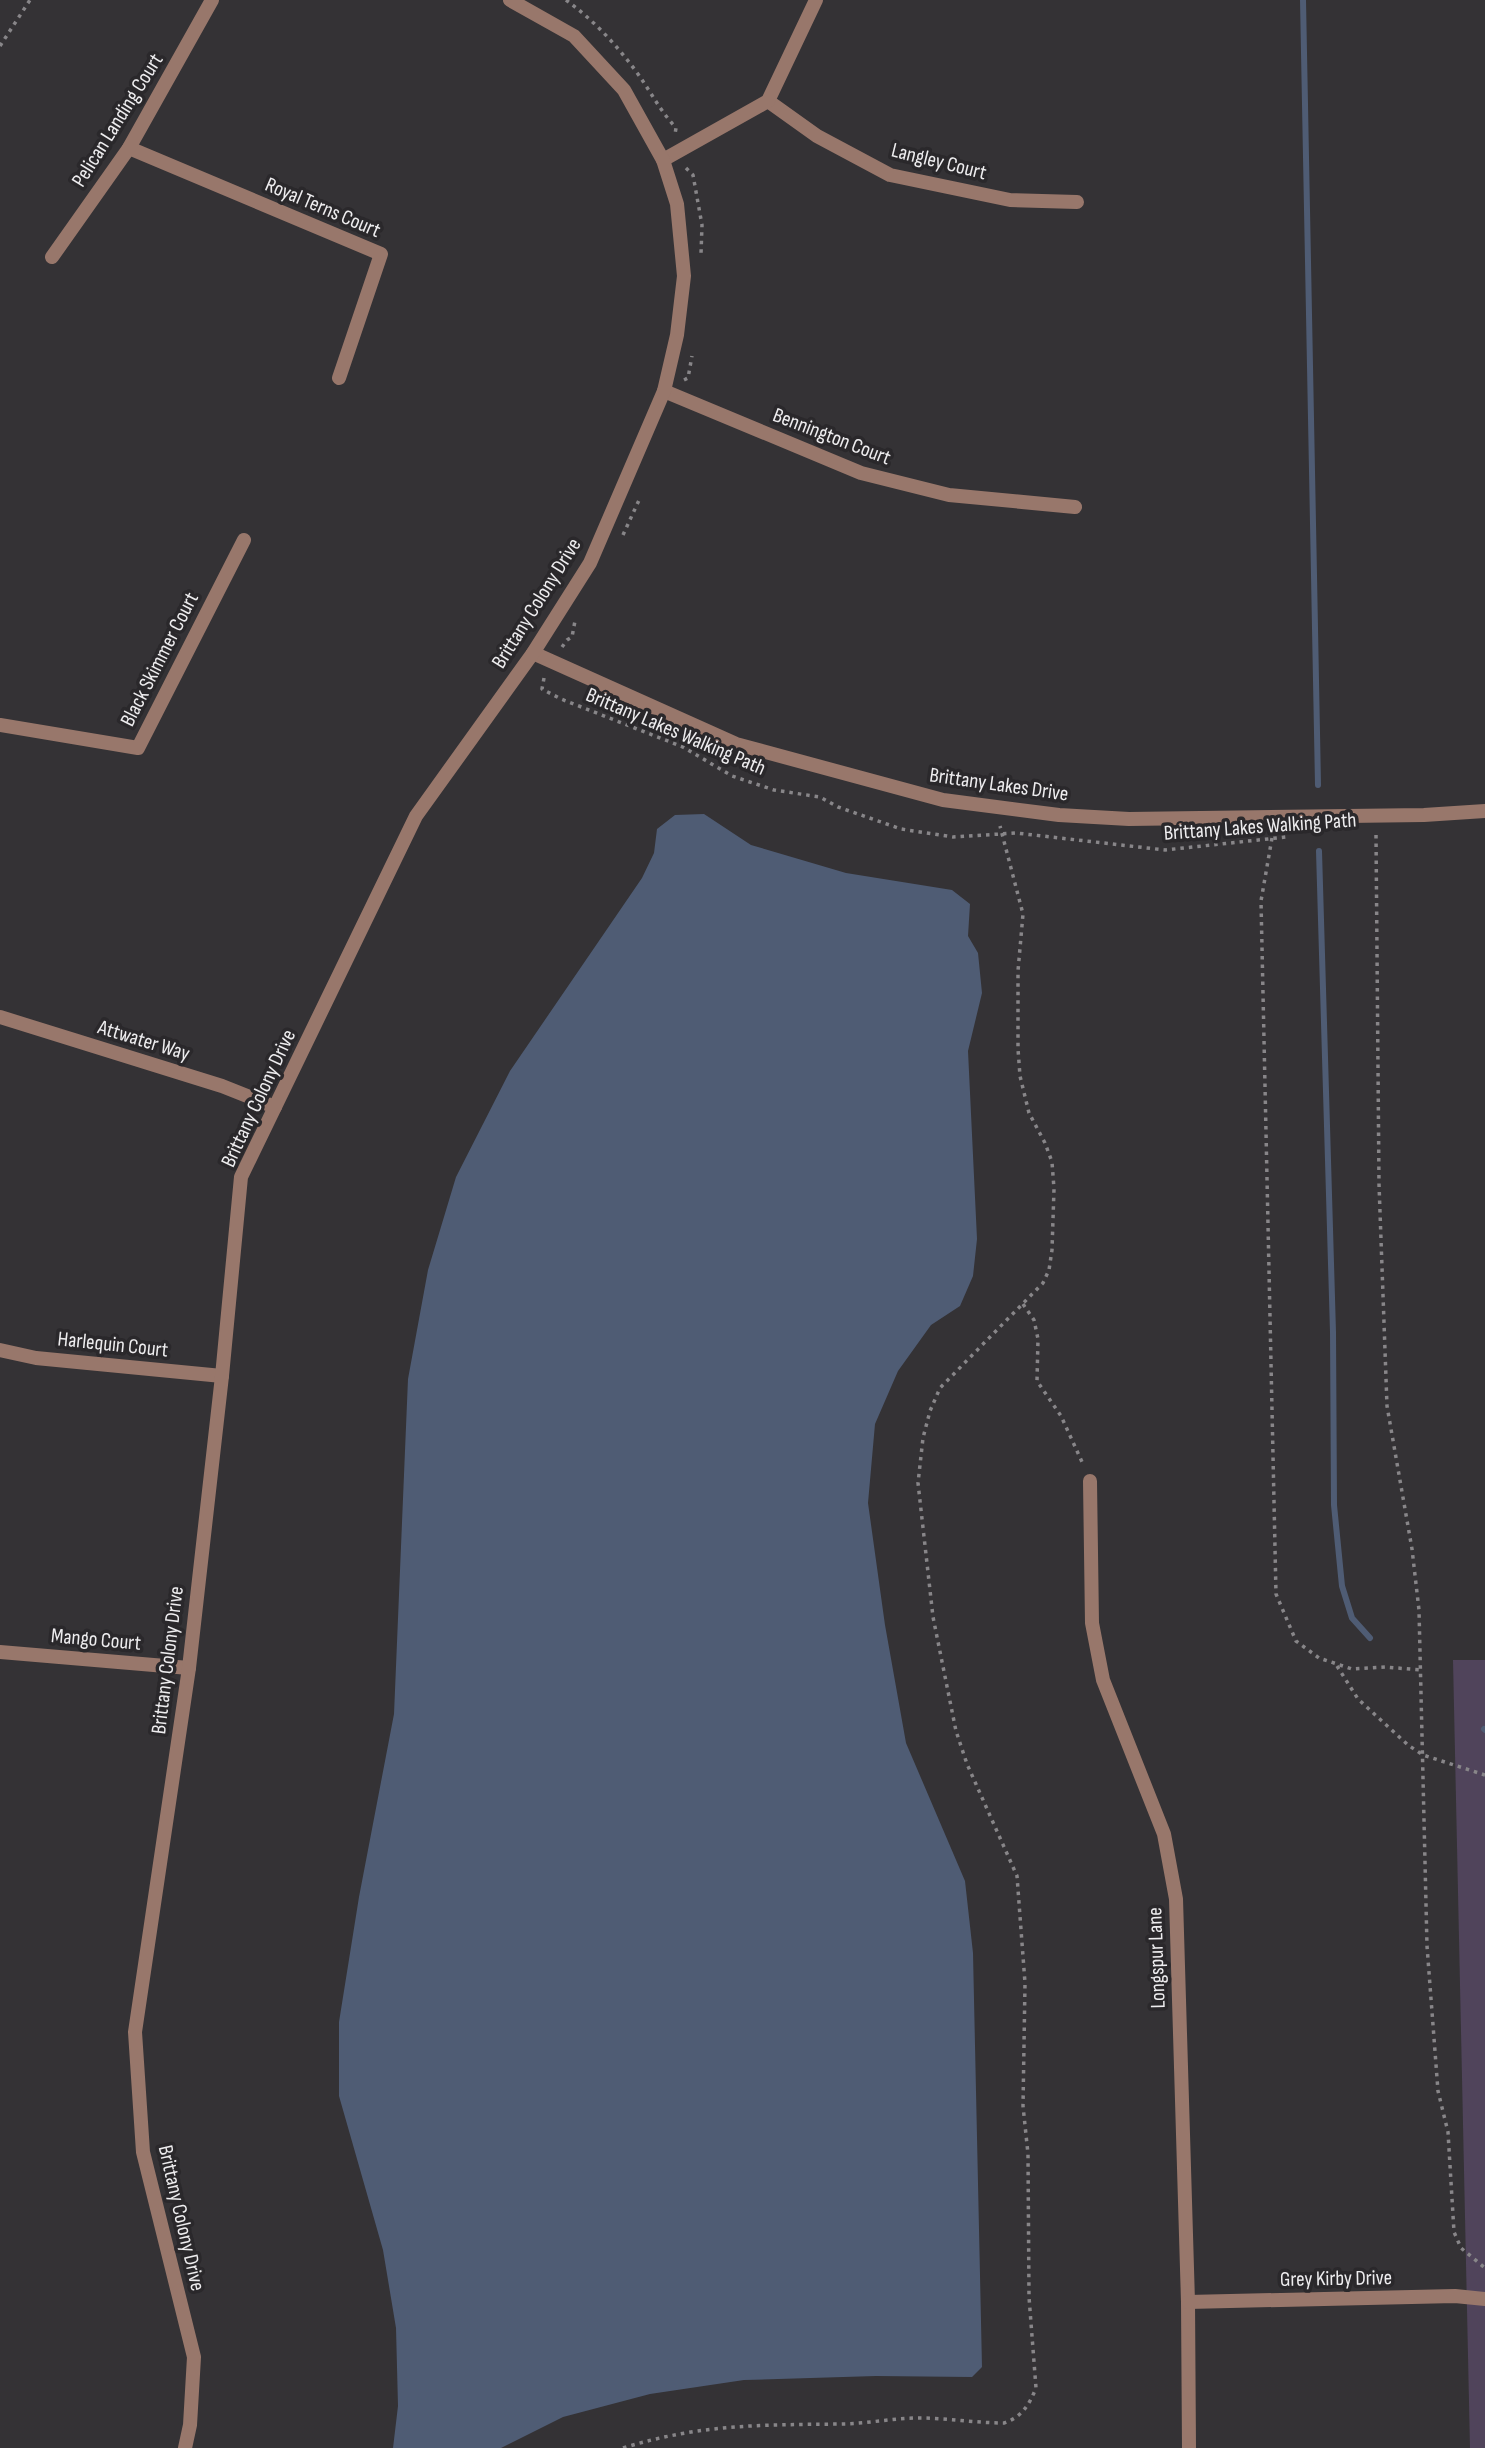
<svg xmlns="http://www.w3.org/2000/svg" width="1485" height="2448" viewBox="0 0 1485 2448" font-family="'Sofia Sans Condensed',sans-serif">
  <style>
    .green { fill: #50445b }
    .water { fill: #4f5c74 }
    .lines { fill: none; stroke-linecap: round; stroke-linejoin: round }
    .stream { stroke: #4f5c74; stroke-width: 6 }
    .path { stroke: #888689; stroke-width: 3.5; stroke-dasharray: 3.5 5; stroke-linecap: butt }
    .street { stroke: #98776b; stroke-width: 14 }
    .labels { text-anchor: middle; stroke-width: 7; stroke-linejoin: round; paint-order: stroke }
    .street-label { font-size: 21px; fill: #eeedef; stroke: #2a282b }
  </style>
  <rect width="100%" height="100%" fill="#343235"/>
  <polygon class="green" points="1453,1660 1485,1660 1485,2448 1470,2448"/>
  <polygon class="water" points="704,814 751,845 846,873 952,890 970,904 968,936 978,953 982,993 968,1051 977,1239 973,1276 960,1306 931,1325 898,1371 875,1424 868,1503 885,1625 906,1743 965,1881 973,1953 982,2367 972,2377 876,2376 744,2380 650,2394 563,2417 501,2448 393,2448 398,2406 396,2328 383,2250 339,2096 339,2022 359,1897 394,1714 408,1379 428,1270 456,1177 510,1071 642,878 654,853 657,829 675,815"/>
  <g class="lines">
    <g class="stream">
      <polyline points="1303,0 1318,785"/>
      <polyline points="1319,851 1333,1332 1334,1505 1342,1586 1352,1618 1370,1638"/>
      <polyline points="1484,1729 1485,1730"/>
    </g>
    <g class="path">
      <path d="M 566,0 C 592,19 615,43 635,70 C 650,90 658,108 676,128 L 675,134"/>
      <polyline points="0,46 30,0"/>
      <polyline points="686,168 693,175 702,225 701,254"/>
      <polyline points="684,380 688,378 692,356"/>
      <polyline points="623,535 640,498"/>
      <polyline points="562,647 567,640 572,637 575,621"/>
      <polyline points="544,678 542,689 561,699 683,747 732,776 774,790 820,797 838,807 901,829 953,837 1016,833 1165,850 1286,837"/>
      <polyline points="1376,835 1379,1184 1387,1406 1412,1549 1419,1610 1427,1946 1438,2091 1448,2132 1454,2232 1461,2248 1485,2268"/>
      <polyline points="1272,838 1261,901 1276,1594 1296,1641 1319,1658 1352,1669 1385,1667 1421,1670"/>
      <polyline points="1023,1304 1034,1320 1038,1339 1037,1381 1061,1416 1083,1464"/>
      <polyline points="1337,1666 1358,1699 1408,1745 1423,1755 1485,1775"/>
      <path d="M 623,2448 C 700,2424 760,2425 839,2424 C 866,2424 892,2418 919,2418 C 947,2418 976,2423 1004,2423 C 1022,2417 1029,2405 1036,2388 L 1029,2297 L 1028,2154 L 1023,2106 L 1025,1983 L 1017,1876 L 967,1764 L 956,1731 L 933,1617 L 918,1483 L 923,1438 L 930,1411 L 940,1388 L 1043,1283 L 1049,1270 L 1052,1250 L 1054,1189 L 1052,1162 L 1045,1143 L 1029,1113 L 1020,1076 L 1018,1049 L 1018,971 L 1023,914 L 1000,826"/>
    </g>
    <g class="street">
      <polyline points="768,101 817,136 890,175 1010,200 1077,202"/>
      <polyline points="129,148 381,254 339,378"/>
      <polyline points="663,160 768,101 816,0"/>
      <polyline points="52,257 129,148 212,0"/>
      <polyline points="664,391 861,473 949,495 1075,507"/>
      <polyline points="533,653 736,744 943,800 1059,815 1129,819 1424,815 1485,811"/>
      <polyline points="0,725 138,748 244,540"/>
      <polyline points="0,1017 222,1086 275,1107"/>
      <polyline points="0,1350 36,1358 222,1376"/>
      <polyline points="1090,1481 1092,1623 1103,1680 1164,1834 1176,1899 1188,2302 1189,2448"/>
      <polyline points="0,1652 189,1668"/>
      <polyline points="1188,2302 1455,2296 1485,2299"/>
      <polyline points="185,2448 190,2425 194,2357 143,2152 135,2032 189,1668 222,1376 241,1177 416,816 533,653 590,563 664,391 677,335 684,276 677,204 663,160 624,90 574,36 510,0"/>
    </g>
  </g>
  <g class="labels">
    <g class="street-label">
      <text transform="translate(117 120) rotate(-58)" y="7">Pelican Landing Court</text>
      <text transform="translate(939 161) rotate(14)" y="7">Langley Court</text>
      <text transform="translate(323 207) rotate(23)" y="7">Royal Terns Court</text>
      <text transform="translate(832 436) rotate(21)" y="7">Bennington Court</text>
      <text transform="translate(536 603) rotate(-58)" y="7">Brittany Colony Drive</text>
      <text transform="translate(159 659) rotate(-63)" y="7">Black Skimmer Court</text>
      <text transform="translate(676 731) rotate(23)" y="7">Brittany Lakes Walking Path</text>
      <text transform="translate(999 784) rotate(8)" y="7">Brittany Lakes Drive</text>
      <text transform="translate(1260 826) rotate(-4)" y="7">Brittany Lakes Walking Path</text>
      <text transform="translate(144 1040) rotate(17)" y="7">Attwater Way</text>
      <text transform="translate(258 1098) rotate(-65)" y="7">Brittany Colony Drive</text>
      <text transform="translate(113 1344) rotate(6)" y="7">Harlequin Court</text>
      <text transform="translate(96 1639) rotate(5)" y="7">Mango Court</text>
      <text transform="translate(167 1660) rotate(-83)" y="7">Brittany Colony Drive</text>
      <text transform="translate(1156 1958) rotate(-92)" y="7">Longspur Lane</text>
      <text transform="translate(182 2218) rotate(77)" y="7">Brittany Colony Drive</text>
      <text transform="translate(1336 2278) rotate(-1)" y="7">Grey Kirby Drive</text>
    </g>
  </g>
</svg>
